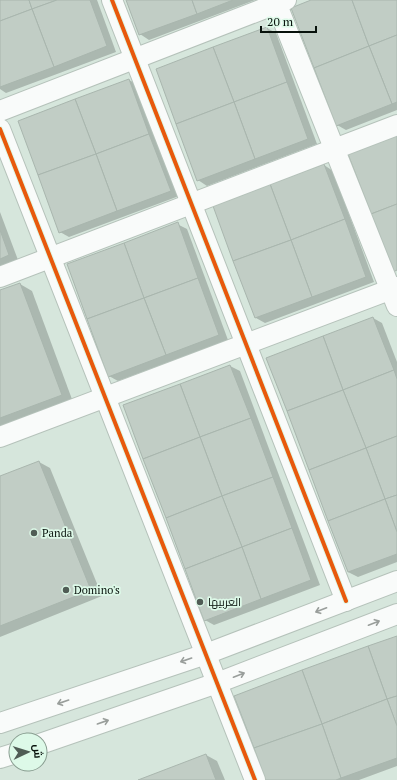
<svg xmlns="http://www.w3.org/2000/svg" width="397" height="780" viewBox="0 0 397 780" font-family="'PT Serif',Cairo,serif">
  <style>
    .shadow { fill: #0003 }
    .building { fill: #c1cdc5; stroke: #a9b6ae }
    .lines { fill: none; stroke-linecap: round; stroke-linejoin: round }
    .minor-casing { stroke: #b5c2ba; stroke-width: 22 }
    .minor { stroke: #f9fbfa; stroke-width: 20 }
    .cycleway-casing { stroke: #ddf9e8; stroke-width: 6 }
    .cycleway { stroke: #e8590c; stroke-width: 4 }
    .oneway { stroke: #999e9b }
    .poi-dot { fill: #505c55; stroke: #ddf9e8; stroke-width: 1.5 }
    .labels { text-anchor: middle; stroke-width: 3.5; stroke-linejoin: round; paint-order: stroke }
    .poi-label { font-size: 11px; fill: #08120c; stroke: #ddf9e8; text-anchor: start }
  </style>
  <rect width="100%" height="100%" fill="#d6e6dc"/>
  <g class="shadow">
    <polygon points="0,0 97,0 116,52 6,93 0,89"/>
    <polygon points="127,0 255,0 149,40 140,34"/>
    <polygon points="314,0 397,0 397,110 346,130 337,125"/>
    <polygon points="267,28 276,33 317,144 207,186 198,180"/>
    <polygon points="129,80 138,85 179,196 69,237 60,232"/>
    <polygon points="324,165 333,171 374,282 265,323 256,318 214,207"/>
    <polygon points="0,212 18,260 0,267"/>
    <polygon points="177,224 187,229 228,340 118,381 109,376"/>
    <polygon points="20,284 32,291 73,402 0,429 0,292"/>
    <polygon points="373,318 382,323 397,362 397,562 358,577 348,572"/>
    <polygon points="230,366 240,371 320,585 214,625 205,620 125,406"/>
    <polygon points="39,462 50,468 102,596 0,637 0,477"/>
    <polygon points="397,637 397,766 359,780 266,780"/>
    <polygon points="206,755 217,761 225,780 140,780"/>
  </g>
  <g class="building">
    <polygon points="0,0 29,0 32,9 0,21"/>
    <polygon points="29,0 57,0 32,9"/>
    <polygon points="57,0 90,0 107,46 54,67 32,9"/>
    <polygon points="126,0 192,0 197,14 139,35"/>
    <polygon points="192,0 233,0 197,14"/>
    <polygon points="311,0 352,0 369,46 314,68 291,8"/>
    <polygon points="352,0 397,0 397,35 369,46"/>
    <polygon points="32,9 54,67 0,87 0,21"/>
    <polygon points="267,27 287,82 234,102 213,47"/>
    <polygon points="397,35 397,102 392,104 369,46"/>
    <polygon points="369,46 392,104 336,126 314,68"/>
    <polygon points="213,47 234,102 176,124 156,69"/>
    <polygon points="129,79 149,134 96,154 75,99"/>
    <polygon points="287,82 308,139 255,159 234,102"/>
    <polygon points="75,99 96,154 38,175 18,121"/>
    <polygon points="234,102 255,159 197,181 176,124"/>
    <polygon points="149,134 171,191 117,211 96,154"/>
    <polygon points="397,135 397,204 371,214 348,154"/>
    <polygon points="96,154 117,211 59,233 38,175"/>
    <polygon points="324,164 345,219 291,240 270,184"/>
    <polygon points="270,184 291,240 233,261 213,206"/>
    <polygon points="397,204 397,270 393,272 371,214"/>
    <polygon points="345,219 366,277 312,297 291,240"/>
    <polygon points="178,222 198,278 144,298 124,243"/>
    <polygon points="0,230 9,255 0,259"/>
    <polygon points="291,240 312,297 255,318 233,261"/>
    <polygon points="124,243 144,298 87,319 67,264"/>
    <polygon points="198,278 219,335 166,355 144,298"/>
    <polygon points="20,283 62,395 0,418 0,290"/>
    <polygon points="144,298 166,355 108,377 87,319"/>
    <polygon points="373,317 394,370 343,390 323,336"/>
    <polygon points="323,336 343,390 287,411 266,358"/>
    <polygon points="230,365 251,418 200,437 180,384"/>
    <polygon points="394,370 397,379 397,436 366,448 343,390"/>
    <polygon points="180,384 200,437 143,459 123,405"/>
    <polygon points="343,390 366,448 309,470 287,411"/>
    <polygon points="251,418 273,477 222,496 200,437"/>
    <polygon points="397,436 397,495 385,499 366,448"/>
    <polygon points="200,437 222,496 166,518 143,459"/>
    <polygon points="366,448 385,499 328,521 309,470"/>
    <polygon points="39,461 91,590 0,626 0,476"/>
    <polygon points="273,477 292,528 242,547 222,496"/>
    <polygon points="397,495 397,532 385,499"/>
    <polygon points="222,496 242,547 185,569 166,518"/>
    <polygon points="385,499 397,532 397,554 348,572 328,521"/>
    <polygon points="292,528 311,580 261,599 242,547"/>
    <polygon points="242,547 261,599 204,621 185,569"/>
    <polygon points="397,636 397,696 387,699 368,646"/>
    <polygon points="368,646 387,699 322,724 302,670"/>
    <polygon points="302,670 322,724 254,748 234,696"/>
    <polygon points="397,696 397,726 387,699"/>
    <polygon points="387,699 397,726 397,758 341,778 322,724"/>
    <polygon points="322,724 341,778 336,780 265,780 254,748"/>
    <polygon points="206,754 216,780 138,780"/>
  </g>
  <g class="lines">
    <defs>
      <g id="minor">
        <polyline points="112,0 346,601"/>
        <polyline points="275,0 397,306"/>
        <polyline points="0,111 286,0"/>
        <polyline points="0,129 255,780"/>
        <polyline points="0,277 397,125"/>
        <polyline points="0,437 397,287"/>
        <polyline points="0,723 206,654 397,581"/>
        <polyline points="40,744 217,683 397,614"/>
        <polyline points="0,758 16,753"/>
      </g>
    </defs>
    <use href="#minor" class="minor-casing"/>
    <use href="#minor" class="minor"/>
    <defs>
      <g id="cycleway">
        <polyline points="112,0 346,601"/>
        <polyline points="0,129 255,780"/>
      </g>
    </defs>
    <use href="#cycleway" class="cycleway-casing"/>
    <use href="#cycleway" class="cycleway"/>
  </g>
  <defs><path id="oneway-shaft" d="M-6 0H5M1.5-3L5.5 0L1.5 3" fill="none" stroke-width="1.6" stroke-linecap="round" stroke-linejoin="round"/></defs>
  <g class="oneway">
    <use href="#oneway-shaft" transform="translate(321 610) rotate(159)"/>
    <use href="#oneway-shaft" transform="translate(374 623) rotate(-21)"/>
    <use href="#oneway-shaft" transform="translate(186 660) rotate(161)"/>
    <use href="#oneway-shaft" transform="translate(239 675) rotate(-21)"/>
    <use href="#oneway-shaft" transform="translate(63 702) rotate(161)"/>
    <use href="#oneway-shaft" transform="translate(103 722) rotate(-19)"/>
  </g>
  <g class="poi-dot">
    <circle cx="34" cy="533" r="4"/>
    <circle cx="66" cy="590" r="4"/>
    <circle cx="200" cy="602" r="4"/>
  </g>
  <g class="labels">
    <g class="poi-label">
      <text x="42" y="537">Panda</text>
      <text x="74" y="594">Domino's</text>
      <text x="208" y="606">العربيها</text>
    </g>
  </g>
  <g transform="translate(28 752) rotate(86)"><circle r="19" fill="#ddf9e8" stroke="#889d90"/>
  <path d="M0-3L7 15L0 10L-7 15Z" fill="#505c55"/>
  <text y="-6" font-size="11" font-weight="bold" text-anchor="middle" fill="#08120c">ش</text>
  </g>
  <path d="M261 26v6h55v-6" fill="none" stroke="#08120c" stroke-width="2"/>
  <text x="267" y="26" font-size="12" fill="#08120c" stroke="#ddf9e8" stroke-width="3" paint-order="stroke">20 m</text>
</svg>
